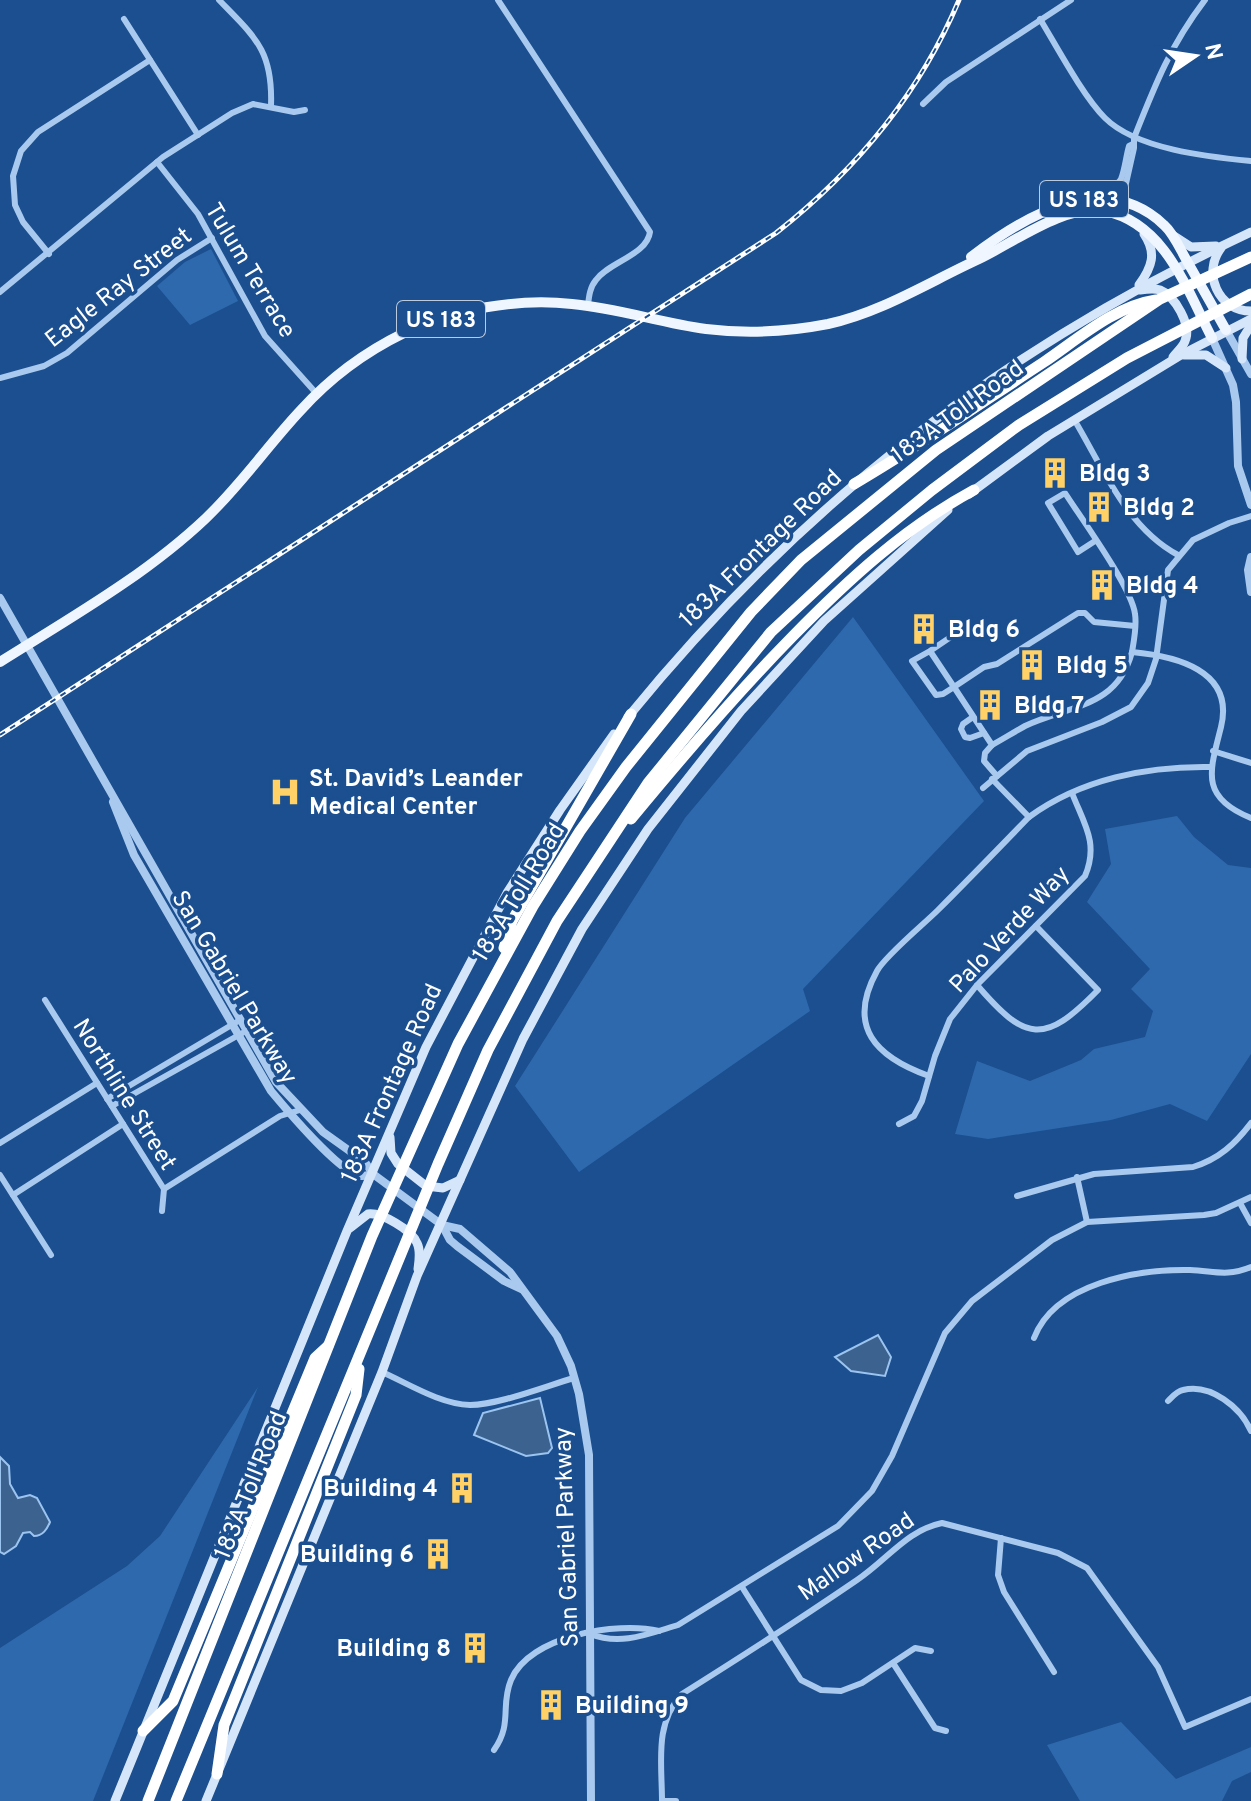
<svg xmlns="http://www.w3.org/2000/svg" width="1251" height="1801" viewBox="0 0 1251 1801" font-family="Overpass,sans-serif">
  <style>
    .green { fill: #2e69ad }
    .water { fill: #3c6290; stroke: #9cc4f0; stroke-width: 2 }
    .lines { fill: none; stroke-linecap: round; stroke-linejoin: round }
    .minor { stroke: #a9c9ee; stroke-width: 6 }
    .tertiary { stroke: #a9c9ee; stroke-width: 8 }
    .secondary { stroke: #d6e6fa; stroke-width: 9 }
    .primary { stroke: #f0f6ff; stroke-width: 10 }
    .motorway { stroke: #fff; stroke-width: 11 }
    .rail-casing { stroke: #fff; stroke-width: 5 }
    .rail { stroke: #1b4f8f; stroke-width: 2; stroke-dasharray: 6; stroke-linecap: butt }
    .labels { text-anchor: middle; stroke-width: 7; stroke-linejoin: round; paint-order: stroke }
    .shield { fill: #1b4f8f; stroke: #bbcadd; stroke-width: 2 }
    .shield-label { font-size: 22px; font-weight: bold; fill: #fff }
    .street-label { font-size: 24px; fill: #fff; stroke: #1b4f8f }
    .poi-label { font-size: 24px; font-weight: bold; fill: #fff; stroke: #1b4f8f; text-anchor: start }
  </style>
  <rect width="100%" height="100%" fill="#1b4f8f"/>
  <g class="green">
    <polygon points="211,249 238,301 190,325 157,286 185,262"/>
    <polygon points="853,617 984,801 803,989 810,1011 579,1172 515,1086 685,818"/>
    <polygon points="1177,816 1194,837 1228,865 1251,868 1251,1054 1207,1121 1170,1104 1111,1120 988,1139 955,1134 977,1061 1030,1081 1081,1060 1094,1049 1145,1037 1153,1011 1131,989 1150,969 1087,902 1111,864 1105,829"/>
    <polygon points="258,1387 93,1801 0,1801 0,1648 127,1566 160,1536"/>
    <polygon points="1121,1722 1176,1779 1251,1747 1251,1772 1232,1781 1222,1801 1080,1801 1047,1745"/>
  </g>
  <g class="water">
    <polygon points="878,1335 891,1357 885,1376 851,1371 835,1357"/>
    <polygon points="540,1398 552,1448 548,1453 526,1456 474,1435 483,1413"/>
    <path d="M 0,1457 L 9,1466 L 10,1484 L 18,1498 L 30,1495 L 37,1498 L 50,1522 C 47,1529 43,1536 34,1536 L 30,1532 L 23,1533 L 16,1546 L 4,1554 L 0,1552 Z"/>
  </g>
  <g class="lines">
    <g class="minor">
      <path d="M 219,0 C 256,38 273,51 271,106"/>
      <path d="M 498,0 L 650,232 C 647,255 609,262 596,280 C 590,287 589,296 588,305"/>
      <polyline points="124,19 198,135"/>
      <path d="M 1040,19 C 1057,47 1083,96 1105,118 C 1136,149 1208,157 1251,161"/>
      <polyline points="923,104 946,82 1071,0"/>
      <polyline points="157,162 198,214 265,336 316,393"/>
      <path d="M 1122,201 L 1134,148 L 1134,138 C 1155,85 1170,46 1205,0"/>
      <path d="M 1044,211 C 1066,187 1113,195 1121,179 C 1125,169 1126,156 1129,146 L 1133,144"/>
      <polyline points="49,254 23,222 15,205 13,176 21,151 38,132 150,60"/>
      <polyline points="0,292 163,157 232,113 253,104 294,112 305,110"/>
      <polyline points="0,378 44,366 67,353 177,260 212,238"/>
      <path d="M 1075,421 C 1103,468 1127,528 1178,555"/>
      <path d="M 1095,541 L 1078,552 L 1048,503 L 1065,493 C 1081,518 1132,588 1135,614 C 1137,626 1134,640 1132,652 C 1175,656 1235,670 1221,727 C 1210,771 1199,797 1251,818"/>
      <polyline points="930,651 912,661 936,695 943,694 954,687 930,651 961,630"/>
      <polyline points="973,717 963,724 961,729 965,737 970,738 984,733"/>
      <path d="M 992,745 C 1003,739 1014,732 1025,726 C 1070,705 1117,708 1132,652"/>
      <polyline points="1213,751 1251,763"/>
      <polyline points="997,776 984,761 985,753 992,745 954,687 984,667 997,664 1078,613 1085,613 1094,622 1135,626"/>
      <polyline points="992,779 1029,817"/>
      <polyline points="983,788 1027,751 1102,722 1131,707 1148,683 1156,659 1168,570 1193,540 1229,523 1251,516"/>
      <path d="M 977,985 C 1026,1042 1044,1045 1098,990 L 1036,926"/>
      <polyline points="45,1000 164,1189 162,1211"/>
      <path d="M 929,1076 C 876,1057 846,1027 877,971 C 885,956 924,924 938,910 C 969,879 999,848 1029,817 C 1081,779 1147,766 1210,767"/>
      <polyline points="107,1099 240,1020"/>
      <polyline points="112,1106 246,1031"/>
      <path d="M 899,1124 L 914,1116 L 922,1101 L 935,1056 L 950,1019 L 977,985 L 1085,876 C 1099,843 1084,824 1072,793"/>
      <polyline points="0,1143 97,1083"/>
      <polyline points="0,1175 51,1255"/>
      <polyline points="1077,1177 1087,1222"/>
      <polyline points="164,1189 280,1116 300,1110"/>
      <polyline points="13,1195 123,1124"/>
      <path d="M 1017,1196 L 1094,1174 L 1193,1167 C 1219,1159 1235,1144 1251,1123"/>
      <polyline points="1240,1203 1251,1223"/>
      <path d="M 1034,1338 C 1055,1283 1138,1269 1190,1270 C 1215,1271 1226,1277 1251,1267"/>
      <path d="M 382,1372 C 409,1384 440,1404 470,1405 C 498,1405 546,1386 574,1378"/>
      <path d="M 1168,1401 C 1173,1396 1177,1391 1183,1390 C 1211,1383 1241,1408 1251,1431"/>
      <polyline points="1001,1538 998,1575 1004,1592 1054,1672"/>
      <polyline points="742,1587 801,1680 821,1690 841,1691 862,1683 915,1648 931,1651"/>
      <path d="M 590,1634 C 621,1646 648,1634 678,1625 L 838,1526 L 872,1491 L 892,1456 L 945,1333 L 972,1301 L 1052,1240 L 1087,1222 L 1204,1215 L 1216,1213 L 1251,1197"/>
      <polyline points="893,1663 935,1728 946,1731"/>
      <path d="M 494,1750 C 513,1723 500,1706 511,1680 C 529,1636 617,1621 659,1631"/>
      <path d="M 662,1801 C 662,1763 654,1724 682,1694 C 741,1657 800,1619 857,1580 C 887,1560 907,1530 942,1523 L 1058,1553 L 1087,1568 L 1158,1667 L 1185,1727 L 1251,1699"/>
      <polyline points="662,1801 676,1801"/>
    </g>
    <g class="tertiary">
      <polyline points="1226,330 1251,374"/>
      <polyline points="1212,338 1233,385 1236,402 1238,466 1251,505"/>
      <polyline points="1251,557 1248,570 1251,592"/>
      <polyline points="0,598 276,1082 323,1132 365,1162 373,1174 442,1225 450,1240 457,1246 504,1281 521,1289"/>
      <path d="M 113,802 L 134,855 L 271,1091 C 286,1109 339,1172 360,1176 C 364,1176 369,1175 373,1174"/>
      <polyline points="442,1225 460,1229 510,1272 557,1336 571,1366 579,1394 589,1455 591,1801"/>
    </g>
    <g class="secondary">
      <polyline points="1174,236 1191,247 1216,246"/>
      <path d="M 1221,248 C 1202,273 1218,311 1251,311"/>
      <path d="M 1139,285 C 1152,267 1157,253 1144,234"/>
      <path d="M 1140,290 C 1147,289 1154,288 1160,290 C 1175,296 1192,325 1185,341 C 1183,347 1177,352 1173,357"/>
      <polyline points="1184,355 1206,355 1226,368"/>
      <polyline points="1242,359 1243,338 1251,325"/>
      <polyline points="969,494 1048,436 1181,355 1251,319"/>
      <path d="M 628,717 C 802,503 1002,349 1251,232"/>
      <polyline points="390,1137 391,1153 398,1164 426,1186 443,1188 460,1180"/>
      <path d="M 350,1228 L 368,1214 C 381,1212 412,1230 417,1243 C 421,1251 419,1261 418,1269"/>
      <polyline points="115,1801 347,1231 426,1047 507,893 560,810 614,734"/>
      <polyline points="206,1801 382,1372 417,1276 523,1039 582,929 648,829 741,711 824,621 948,510"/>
    </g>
    <g class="primary">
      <path d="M 971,257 C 1024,216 1104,168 1164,225 C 1174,234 1180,249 1187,261 C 1200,284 1213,307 1226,330"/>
      <path d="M 0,662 C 70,618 146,575 206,518 C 241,485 268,445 301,410 C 330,378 365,352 404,333 C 455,309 516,298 572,304 C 618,308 661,323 706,329 C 747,334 787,332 828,324 C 882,312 929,282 979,259 C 1013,243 1066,203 1105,211 C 1165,223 1187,290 1212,338"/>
    </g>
    <g class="motorway">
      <path d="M 854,484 C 919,446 981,403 1044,362 C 1078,339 1115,306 1156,300"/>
      <path d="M 631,819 C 683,756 736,694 793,636 C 848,580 904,528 974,490"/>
      <polyline points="504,948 512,921 631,714"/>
      <polyline points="143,1731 173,1701 315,1358 328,1346"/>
      <polyline points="217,1774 224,1725 356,1395 359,1369"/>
      <polyline points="148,1801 372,1236 458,1044 533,906 580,831 626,767 751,612 801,560 936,450 1160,299 1251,257"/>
      <polyline points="176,1801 438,1164 488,1050 557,921 648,783 771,632 859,550 932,490 1019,425 1127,358 1251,294"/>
    </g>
    <defs>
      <path id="rail" d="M 0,735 L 776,233 C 855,171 920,93 959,0"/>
    </defs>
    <use href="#rail" class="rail-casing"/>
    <use href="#rail" class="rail"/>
  </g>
  <defs>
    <symbol id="building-bare" viewBox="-9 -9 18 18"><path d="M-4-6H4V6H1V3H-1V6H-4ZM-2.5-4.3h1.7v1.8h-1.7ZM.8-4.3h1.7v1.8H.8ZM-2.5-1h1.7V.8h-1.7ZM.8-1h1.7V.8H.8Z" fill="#ffd166" stroke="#1b4f8f" stroke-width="2.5" paint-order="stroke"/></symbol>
    <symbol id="hospital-bare" viewBox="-9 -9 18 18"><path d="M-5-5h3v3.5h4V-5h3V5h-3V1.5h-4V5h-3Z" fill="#ffd166" stroke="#1b4f8f" stroke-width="2.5" paint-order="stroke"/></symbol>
  </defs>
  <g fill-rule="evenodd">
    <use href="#building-bare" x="1033" y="451" width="44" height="44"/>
    <use href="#building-bare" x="1077" y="485" width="44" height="44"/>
    <use href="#building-bare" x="1080" y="563" width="44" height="44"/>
    <use href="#building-bare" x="902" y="607" width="44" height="44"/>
    <use href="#building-bare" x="1010" y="643" width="44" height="44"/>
    <use href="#building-bare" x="968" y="683" width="44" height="44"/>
    <use href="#hospital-bare" x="263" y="770" width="44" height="44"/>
    <use href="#building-bare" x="440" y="1466" width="44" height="44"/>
    <use href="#building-bare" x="416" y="1532" width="44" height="44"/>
    <use href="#building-bare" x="453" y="1626" width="44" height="44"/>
    <use href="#building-bare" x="529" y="1683" width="44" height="44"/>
  </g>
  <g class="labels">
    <g class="shield">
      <rect x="1040" y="181" width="88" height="36" rx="6"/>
      <rect x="397" y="301" width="88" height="36" rx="6"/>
    </g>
    <g class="shield-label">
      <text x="1084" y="207">US 183</text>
      <text x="441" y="327">US 183</text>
    </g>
    <g class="street-label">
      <text transform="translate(251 270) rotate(59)" y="8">Tulum Terrace</text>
      <text transform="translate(118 287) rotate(-38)" y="8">Eagle Ray Street</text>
      <text transform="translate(957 411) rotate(-36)" y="8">183A Toll Road</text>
      <text transform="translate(760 548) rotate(-44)" y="8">183A Frontage Road</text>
      <text transform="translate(518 892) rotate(-59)" y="8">183A Toll Road</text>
      <text transform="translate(1009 929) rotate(-47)" y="8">Palo Verde Way</text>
      <text transform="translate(235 987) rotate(59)" y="8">San Gabriel Parkway</text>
      <text transform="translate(391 1083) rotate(-66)" y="8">183A Frontage Road</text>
      <text transform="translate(125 1094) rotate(58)" y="8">Northline Street</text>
      <text transform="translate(250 1485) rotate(-68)" y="8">183A Toll Road</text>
      <text transform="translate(566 1537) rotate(-92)" y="8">San Gabriel Parkway</text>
      <text transform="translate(856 1556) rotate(-35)" y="8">Mallow Road</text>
    </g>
    <g class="poi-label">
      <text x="1079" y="481">Bldg 3</text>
      <text x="1123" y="515">Bldg 2</text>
      <text x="1126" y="593">Bldg 4</text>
      <text x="948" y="637">Bldg 6</text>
      <text x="1056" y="673">Bldg 5</text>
      <text x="1014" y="713">Bldg 7</text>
      <text x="309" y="786">St. David’s Leander<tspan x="309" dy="28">Medical Center</tspan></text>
      <text x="438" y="1496" text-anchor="end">Building 4</text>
      <text x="414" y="1562" text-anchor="end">Building 6</text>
      <text x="451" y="1656" text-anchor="end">Building 8</text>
      <text x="575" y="1713">Building 9</text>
    </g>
  </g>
  <g transform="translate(1195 56) rotate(77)" stroke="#1b4f8f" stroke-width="6" paint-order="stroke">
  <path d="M0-6L14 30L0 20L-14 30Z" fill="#ffffff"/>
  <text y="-12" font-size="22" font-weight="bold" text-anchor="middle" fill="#ffffff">N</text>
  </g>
</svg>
